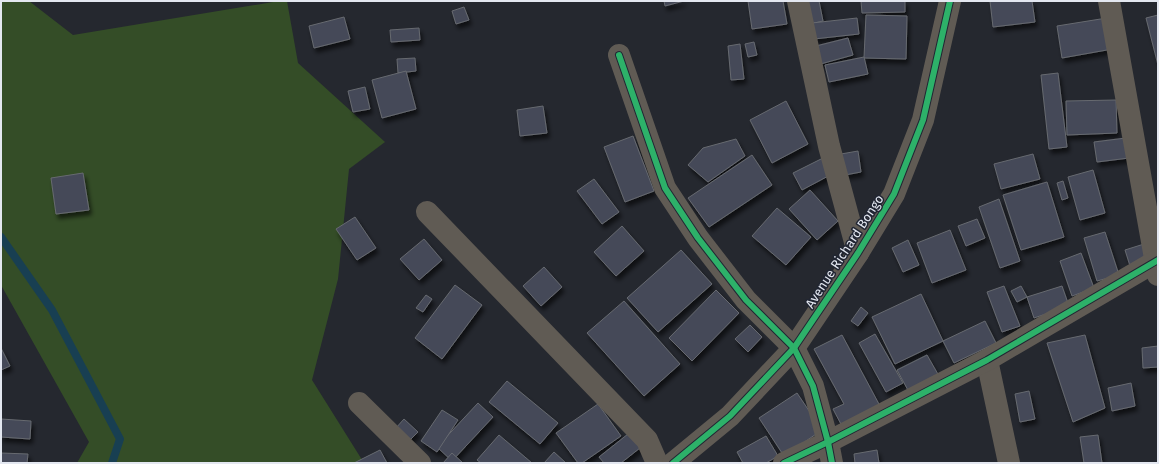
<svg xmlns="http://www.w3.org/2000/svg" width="1159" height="464" viewBox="0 0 1159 464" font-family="'Fira Sans',sans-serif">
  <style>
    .green { fill: #344d27 }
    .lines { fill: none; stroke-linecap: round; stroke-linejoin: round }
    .stream { stroke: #183f52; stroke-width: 8 }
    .building { fill: #444958; stroke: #676a70; filter: url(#shadow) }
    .minor { stroke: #605b54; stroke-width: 22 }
    .tertiary { stroke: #605b54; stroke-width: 22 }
    .cycleway-casing { stroke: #212633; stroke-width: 8 }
    .cycleway { stroke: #2db169; stroke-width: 6 }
    .labels { text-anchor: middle; stroke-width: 3; stroke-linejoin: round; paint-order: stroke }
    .street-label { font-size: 13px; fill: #e3e7f0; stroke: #212633 }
  </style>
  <defs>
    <filter id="shadow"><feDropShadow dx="2.5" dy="4.5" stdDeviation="2" flood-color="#0009"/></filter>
  </defs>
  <rect width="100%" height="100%" fill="#25282f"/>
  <polygon class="green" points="1,1 29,1 73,35 279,1 287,1 298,63 385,142 349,169 338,279 312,380 364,463 77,463 89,442 1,285"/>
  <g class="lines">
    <polyline class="stream" points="1,237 52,310 120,439 112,463"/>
  </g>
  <g class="building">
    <polygon points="664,1 684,1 665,6"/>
    <polygon points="748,1 783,1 787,24 752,29"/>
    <polygon points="806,1 819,1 823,21 810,24"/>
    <polygon points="861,1 905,1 905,12 862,13"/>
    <polygon points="990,1 1032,1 1035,22 993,27"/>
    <polygon points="464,7 469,20 456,24 452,11"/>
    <polygon points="866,15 907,16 906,59 864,58"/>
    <polygon points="1158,15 1158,65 1146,18"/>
    <polygon points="344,17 350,39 314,48 309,26"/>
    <polygon points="1113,17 1118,48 1062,58 1057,26"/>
    <polygon points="857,18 859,34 814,39 812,23"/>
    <polygon points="419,28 420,40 391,42 390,30"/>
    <polygon points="848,38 853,55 817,65 812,47"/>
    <polygon points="754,42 757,55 748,57 745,44"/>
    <polygon points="740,44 744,79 731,80 728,46"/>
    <polygon points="864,57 868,74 829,82 825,65"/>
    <polygon points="415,58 416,71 398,73 397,59"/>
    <polygon points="406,71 416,109 382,118 372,80"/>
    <polygon points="1058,73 1067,147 1049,149 1041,75"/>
    <polygon points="365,87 370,109 353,112 348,91"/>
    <polygon points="1116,100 1117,133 1067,135 1066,101"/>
    <polygon points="786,101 808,144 772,163 750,120"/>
    <polygon points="543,106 547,133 520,136 517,110"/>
    <polygon points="633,136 654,191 625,202 604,147"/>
    <polygon points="1126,138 1129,158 1097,162 1094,142"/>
    <polygon points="736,139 745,156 708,182 688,165 703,148"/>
    <polygon points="858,151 861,172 845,175 841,154"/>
    <polygon points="1033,154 1040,179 1001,189 994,164"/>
    <polygon points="752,155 772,185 709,227 688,198"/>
    <polygon points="823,158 832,174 802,190 793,173"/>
    <polygon points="1093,170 1105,213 1080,220 1068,177"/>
    <polygon points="83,173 89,210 56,214 51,178"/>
    <polygon points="594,179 619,212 602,224 577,191"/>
    <polygon points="1063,181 1068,198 1062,200 1057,183"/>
    <polygon points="1047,182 1064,237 1021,250 1003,195"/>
    <polygon points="810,190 838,221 817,240 789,209"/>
    <polygon points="999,199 1020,261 1000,268 979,207"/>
    <polygon points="777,208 811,237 786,265 752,236"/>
    <polygon points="355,217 376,248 357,260 336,229"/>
    <polygon points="977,219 985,238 966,246 958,226"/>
    <polygon points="622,226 644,251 616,276 594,252"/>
    <polygon points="950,230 966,270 932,283 917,243"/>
    <polygon points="1105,232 1119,275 1097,281 1084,238"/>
    <polygon points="424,239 442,260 419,280 400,259"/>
    <polygon points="908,240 919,265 903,272 892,248"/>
    <polygon points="1144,244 1150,263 1131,269 1125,250"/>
    <polygon points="681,250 712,284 658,332 627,298"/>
    <polygon points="1081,253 1094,288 1072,296 1060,261"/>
    <polygon points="544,267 562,287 541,306 523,286"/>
    <polygon points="455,285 482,305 442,359 415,338"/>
    <polygon points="1004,286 1020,326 1002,332 987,292"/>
    <polygon points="1021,286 1027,297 1017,302 1011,291"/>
    <polygon points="1062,286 1069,306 1034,318 1027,297"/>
    <polygon points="716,290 739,313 692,361 669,338"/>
    <polygon points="921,294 943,341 895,364 872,317"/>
    <polygon points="426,295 432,299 423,312 416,308"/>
    <polygon points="624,301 680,364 644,396 587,333"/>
    <polygon points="861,307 868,313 858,326 851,321"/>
    <polygon points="985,321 996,343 954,363 943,341"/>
    <polygon points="750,325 762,337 748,352 735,339"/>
    <polygon points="875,334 903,383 886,392 859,343"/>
    <polygon points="842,335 880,406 842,426 833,409 844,404 814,349"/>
    <polygon points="1085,335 1105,408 1073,422 1047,343"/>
    <polygon points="1158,346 1158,367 1143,368 1142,348"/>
    <polygon points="1,348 10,366 1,370"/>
    <polygon points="927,355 939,376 909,392 897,370"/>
    <polygon points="507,381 558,423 540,444 489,402"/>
    <polygon points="1131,383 1135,406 1112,411 1108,388"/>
    <polygon points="1029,391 1035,419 1020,422 1015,394"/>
    <polygon points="797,393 822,430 784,456 759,418"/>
    <polygon points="478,403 493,417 452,461 437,447"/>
    <polygon points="598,404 621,436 582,463 578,463 556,433"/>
    <polygon points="442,410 458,420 437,452 421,441"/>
    <polygon points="1,419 31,421 30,439 1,437"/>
    <polygon points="404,419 418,432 408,442 395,429"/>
    <polygon points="633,430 645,444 621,463 604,463 599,457"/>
    <polygon points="499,435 532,463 481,463 477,460"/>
    <polygon points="1098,435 1102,463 1084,463 1080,437"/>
    <polygon points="766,436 778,456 766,463 743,463 737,452"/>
    <polygon points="380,450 387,463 354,463"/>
    <polygon points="877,450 879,463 855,463 854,454"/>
    <polygon points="554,452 566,463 544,463"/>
    <polygon points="1,453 28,454 27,463 1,463"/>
    <polygon points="452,453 463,463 443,463"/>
  </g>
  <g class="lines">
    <g class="minor">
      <polyline points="798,1 829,146 858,253"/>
      <polyline points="1109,1 1158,275"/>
      <polyline points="619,55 665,188 698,238 746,300 794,348 813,386 828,442 832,463"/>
      <polyline points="427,212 647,440 657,463"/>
      <polyline points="987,360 1009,463"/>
      <polyline points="359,403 420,463"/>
      <polyline points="784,463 828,442 987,360 1158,260"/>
    </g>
    <polyline class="tertiary" points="673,463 730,416 794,348 858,253 894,194 923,120 950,1"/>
    <defs>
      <g id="cycleway">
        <polyline points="619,55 665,188 698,238 746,300 794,348 813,386 828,442 832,463"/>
        <polyline points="673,463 730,416 794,348 858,253 894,194 923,120 950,1"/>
        <polyline points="784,463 828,442 987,360 1158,260"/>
      </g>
    </defs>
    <use href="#cycleway" class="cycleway-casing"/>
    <use href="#cycleway" class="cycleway"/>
  </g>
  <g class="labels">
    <g class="street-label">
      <text transform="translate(844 251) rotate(-57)" y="5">Avenue Richard Bongo</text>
    </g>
  </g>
  <rect width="1159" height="464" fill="none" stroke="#e3e7f0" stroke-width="4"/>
</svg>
